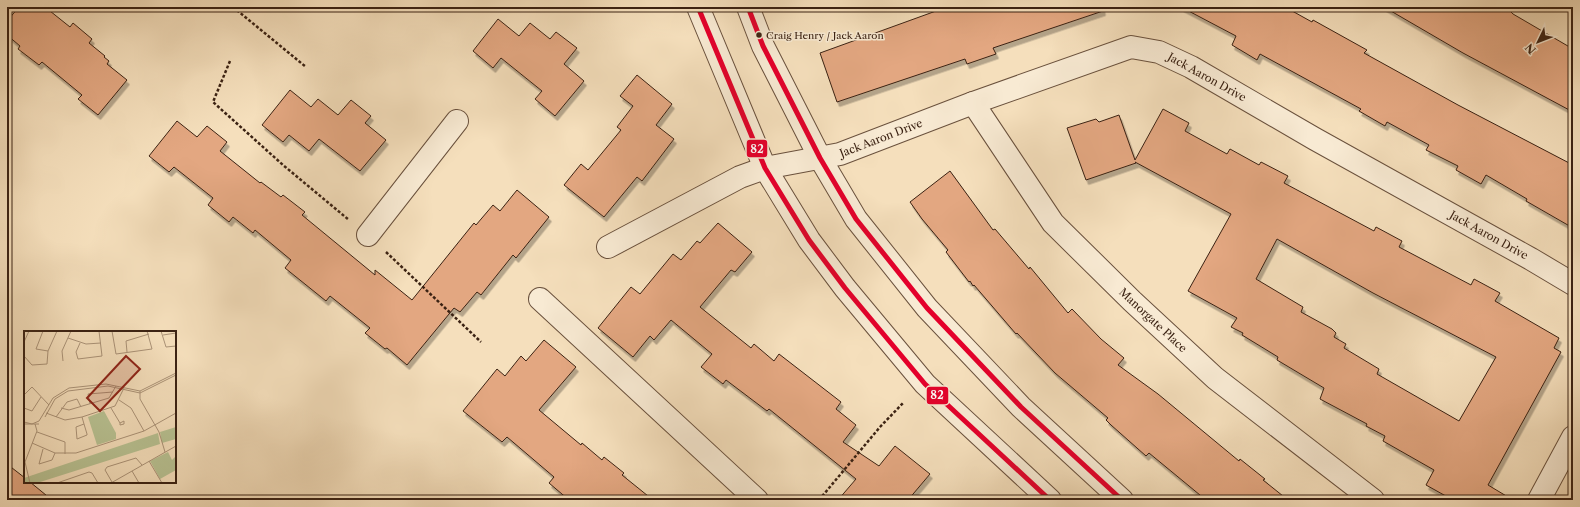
<svg xmlns="http://www.w3.org/2000/svg" width="1580" height="507" viewBox="0 0 1580 507" font-family="'Libre Caslon Text',serif">
  <style>
    .building { fill: #e3a781; stroke: #3b2213; fill-rule: evenodd; filter: url(#shadow) }
    .lines { fill: none; stroke-linecap: round; stroke-linejoin: round }
    .minor-casing { stroke: #6a513d; stroke-width: 24 }
    .path { stroke: #3b2213; stroke-width: 2.5; stroke-dasharray: 3 2; stroke-linecap: butt }
    .minor { stroke: #f8ead3; stroke-width: 22 }
    .bus-1-casing { stroke: #f8ead3; stroke-width: 8 }
    .bus-1 { stroke: #e4002b; stroke-width: 5 }
    .bus-dot { fill: #3b2213; stroke: #f8ead3; stroke-width: 1.5 }
    .labels { text-anchor: middle; stroke-width: 3; stroke-linejoin: round; paint-order: stroke }
    .bus-label { font-size: 10px; fill: #3b2213; stroke: #f8ead3; text-anchor: start }
    .street-label { font-size: 11px; fill: #3b2213; stroke: #f8ead3 }
    .inset-road { fill: none; stroke: #ab9378; stroke-width: 1 }
    .view { fill: #8f2418; fill-opacity: 0.15; stroke: #8f2418; stroke-width: 2 }
    .inset-edge { fill: none; stroke: #3b2213; stroke-width: 2 }
    .line-badge { stroke: #f8ead3; stroke-width: 1.5 }
    .badge-label { font-size: 11px; text-anchor: middle; font-weight: bold; fill: #fff }
  </style>
  <defs>
    <filter id="shadow"><feDropShadow dx="2.5" dy="4.5" stdDeviation="0" flood-color="#0004"/></filter>
  </defs>
  <rect width="100%" height="100%" fill="#f5dfbc"/>
  <filter id="stains"><feTurbulence type="fractalNoise" baseFrequency=".005" numOctaves="4"/><feColorMatrix values="0 0 0 0 .2 0 0 0 0 .09 0 0 0 0 .02 0 0 0 .5 -.17"/></filter>
  <radialGradient id="worn" r=".72"><stop offset=".6" stop-color="#630" stop-opacity="0"/><stop offset="1" stop-color="#630" stop-opacity=".3"/></radialGradient>
  <g class="building">
    <polygon points="19,7 45,7 70,27 73,23 92,39 89,43 105,56 104,57 109,61 107,64 127,80 98,115 78,99 82,95 42,62 39,65 18,49 20,46 7,35 7,21"/>
    <polygon points="947,7 1102,7 1103,11 993,48 996,54 967,64 965,59 837,102 820,53"/>
    <polygon points="1181,7 1285,7 1312,22 1313,20 1367,50 1364,53 1458,105 1573,165 1573,228 1526,201 1527,199 1486,175 1481,184 1456,170 1458,166 1426,150 1429,145 1387,122 1385,126 1359,111 1361,109 1260,54 1257,60 1232,45 1236,36"/>
    <polygon points="1384,7 1506,7 1513,14 1573,49 1573,112 1463,53"/>
    <polygon points="498,19 519,36 530,23 550,39 556,32 577,48 564,64 584,81 555,116 535,99 542,91 501,58 493,68 473,51"/>
    <polygon points="637,75 672,104 656,125 674,139 642,181 637,177 604,217 564,185 581,164 588,170 621,130 617,127 633,106 620,96"/>
    <polygon points="290,90 311,107 318,99 338,115 351,100 371,116 365,123 386,140 360,171 319,139 309,151 289,135 283,142 262,125"/>
    <path d="M 1163,109 L 1189,123 L 1185,131 L 1227,154 L 1230,149 L 1259,165 L 1261,162 L 1288,176 L 1284,183 L 1374,231 L 1376,227 L 1402,241 L 1399,247 L 1471,285 L 1474,279 L 1500,293 L 1495,301 L 1559,338 L 1554,348 L 1561,352 L 1488,485 L 1513,500 L 1453,500 L 1426,485 L 1434,470 L 1383,441 L 1385,436 L 1366,426 L 1367,424 L 1320,399 L 1324,388 L 1277,360 L 1278,357 L 1242,335 L 1243,333 L 1231,327 L 1237,318 L 1188,291 L 1231,214 L 1135,162 L 1136,163 L 1086,180 L 1067,128 L 1096,119 L 1099,122 L 1119,115 L 1135,160 ZM 1277,239 L 1373,293 L 1496,357 L 1459,421 L 1377,374 L 1379,369 L 1344,348 L 1346,344 L 1334,337 L 1336,333 L 1332,329 L 1301,312 L 1303,307 L 1256,279 Z"/>
    <polygon points="177,121 197,137 207,126 227,142 220,151 260,183 261,182 281,197 283,195 305,212 302,215 375,275 375,270 412,300 474,223 476,225 493,205 500,211 517,190 549,217 516,258 513,255 481,295 477,292 460,312 454,308 407,365 387,348 385,349 365,333 370,328 330,296 326,301 285,268 291,260 255,230 253,233 233,217 229,222 208,205 213,198 174,167 169,172 149,156"/>
    <polygon points="950,171 993,230 995,229 1029,269 1030,267 1068,313 1072,309 1101,339 1124,358 1118,365 1158,394 1239,461 1240,459 1265,479 1263,480 1288,500 1206,500 1149,453 1146,456 1111,425 1106,420 1108,418 1055,373 1017,333 1016,334 974,285 973,286 970,281 969,282 946,252 948,250 922,219 910,202"/>
    <polygon points="718,223 752,252 735,272 731,270 700,307 751,348 754,344 774,361 779,354 841,402 836,409 856,425 843,442 879,466 895,446 930,474 908,500 838,500 856,479 769,409 767,411 726,380 723,384 701,367 712,354 671,320 654,340 650,336 633,357 598,328 631,287 640,294 673,254 681,260 697,241 700,243"/>
    <polygon points="544,340 576,367 539,410 581,445 582,443 602,460 604,457 624,473 622,475 653,500 569,500 549,483 554,477 507,437 502,442 463,411 497,369 505,376 521,356 526,361"/>
    <polygon points="7,464 25,478 25,482 30,482 52,500 7,500"/>
  </g>
  <g class="lines">
    <defs>
      <g id="minor">
        <polyline points="698,7 765,168 809,240 845,288 925,384 1050,500"/>
        <polyline points="748,7 763,46 820,158 856,219 927,308 1021,407 1122,500"/>
        <polyline points="973,103 1053,223 1132,301 1215,378 1373,500"/>
        <polyline points="368,235 457,121"/>
        <polyline points="608,247 740,177 765,168 840,154 973,103 1131,47 1159,52 1191,67 1315,139 1531,259 1573,284"/>
        <polyline points="540,299 757,500"/>
        <polyline points="1539,500 1573,437"/>
      </g>
    </defs>
    <use href="#minor" class="minor-casing"/>
    <g class="path">
      <polyline points="233,7 306,67"/>
      <polyline points="230,61 213,102 283,165 349,220"/>
      <polyline points="386,252 481,342"/>
      <polyline points="819,500 880,427 904,402"/>
    </g>
    <use href="#minor" class="minor"/>
    <defs>
      <g id="bus-1">
        <polyline points="698,7 765,168 809,240 845,288 925,384 1050,500"/>
        <polyline points="748,7 763,46 820,158 856,219 927,308 1021,407 1122,500"/>
      </g>
    </defs>
    <use href="#bus-1" class="bus-1-casing"/>
    <use href="#bus-1" class="bus-1"/>
  </g>
  <circle class="bus-dot" cx="759" cy="35" r="3.5"/>
  <g class="labels">
    <g class="bus-label">
      <text x="766" y="39">Craig Henry / Jack Aaron</text>
    </g>
    <g class="street-label">
      <text transform="translate(1207 77) rotate(29)" y="4">Jack Aaron Drive</text>
      <text transform="translate(881 138) rotate(-21)" y="4">Jack Aaron Drive</text>
      <text transform="translate(1489 235) rotate(29)" y="4">Jack Aaron Drive</text>
      <text transform="translate(1153 320) rotate(43)" y="4">Manorgate Place</text>
    </g>
  </g>
  <g transform="translate(24 331)">
    <rect width="152" height="152" fill="#f5dfbc"/>
    <path d="M 80,80 L 92,102 L 92,108 L 73,114 L 64,86 ZM 152,96 L 152,108 L 138,112 L 136,101 ZM 134,102 L 136,113 L 13,152 L 0,152 L 0,147 ZM 144,121 L 148,129 L 152,125 L 152,139 L 136,148 L 126,130 Z" fill="#b8c293"/>
    <path class="inset-road" d="M 19,0 L 12,18 L 24,20M 88,0 L 92,23 L 128,18 L 123,0M 137,0 L 142,16 L 152,15M 139,4 L 152,2M 44,7 L 62,13 L 77,12M 0,11 L 5,0M 56,12 L 52,21 L 54,28 L 78,25 L 75,0M 103,21 L 102,10 L 125,3M 0,25 L 8,34 L 23,33 L 24,20 L 33,0M 39,30 L 38,20 L 47,0M 116,60 L 116,68 L 135,101 L 141,121M 0,64 L 8,56 L 25,74M 95,69 L 107,77 L 120,100M 66,73 L 64,63 L 89,61M 0,77 L 8,80 L 17,66M 37,77 L 45,79 L 85,67 L 92,55M 87,77 L 96,92M 22,82 L 41,89 L 58,86 L 91,75 L 100,57M 21,86 L 31,68 L 44,60 L 84,55 L 116,62 L 152,44M 32,86 L 43,71 L 53,68 L 57,76M 58,86 L 60,93 L 63,103 L 63,104 L 53,108 L 52,96 L 60,93M 100,90 L 100,93 L 96,94 L 96,92 ZM 0,91 L 8,93 L 15,90 L 29,67 L 45,57 L 82,53 L 116,60 L 152,42M 0,93 L 15,93M 13,101 L 41,111 L 41,123M 8,112 L 31,122 L 52,122 L 120,100 L 152,82M 19,118 L 15,133 L 28,129 L 31,122M 125,130 L 138,152M 108,140 L 115,152M 88,151 L 81,139 L 83,136 L 112,127 L 118,134M 6,152 L 1,131 L 13,100 L 11,93M 33,152 L 65,141 L 68,142 L 74,152M 87,152 L 152,115"/>
    <path class="view" d="M 102,25 L 116,38 L 76,80 L 63,67 Z"/>
    <rect width="152" height="152" class="inset-edge"/>
  </g>
  <g class="line-badge">
    <rect x="746" y="139" width="22" height="19" rx="4" fill="#e4002b"/>
    <rect x="926" y="386" width="23" height="19" rx="4" fill="#e4002b"/>
  </g>
  <g class="badge-label">
    <text x="757" y="153">82</text>
    <text x="937" y="399">82</text>
  </g>
  <rect width="1580" height="507" fill="none" stroke="#f5dfbc" stroke-width="24"/>
  <rect x="8" y="8" width="1564" height="491" fill="none" stroke="#3b2213" stroke-width="2"/>
  <rect x="12" y="12" width="1556" height="483" fill="none" stroke="#3b2213"/>
  <g transform="translate(1538 42) rotate(227)" stroke="#f8ead3" stroke-width="3" paint-order="stroke">
  <path d="M0-3L7 15L0 10L-7 15Z" fill="#3b2213"/>
  <text y="-6" font-size="11" font-weight="bold" text-anchor="middle" fill="#3b2213">N</text>
  </g>
  <rect width="100%" height="100%" filter="url(#stains)"/>
  <rect width="100%" height="100%" fill="url(#worn)"/>
</svg>
